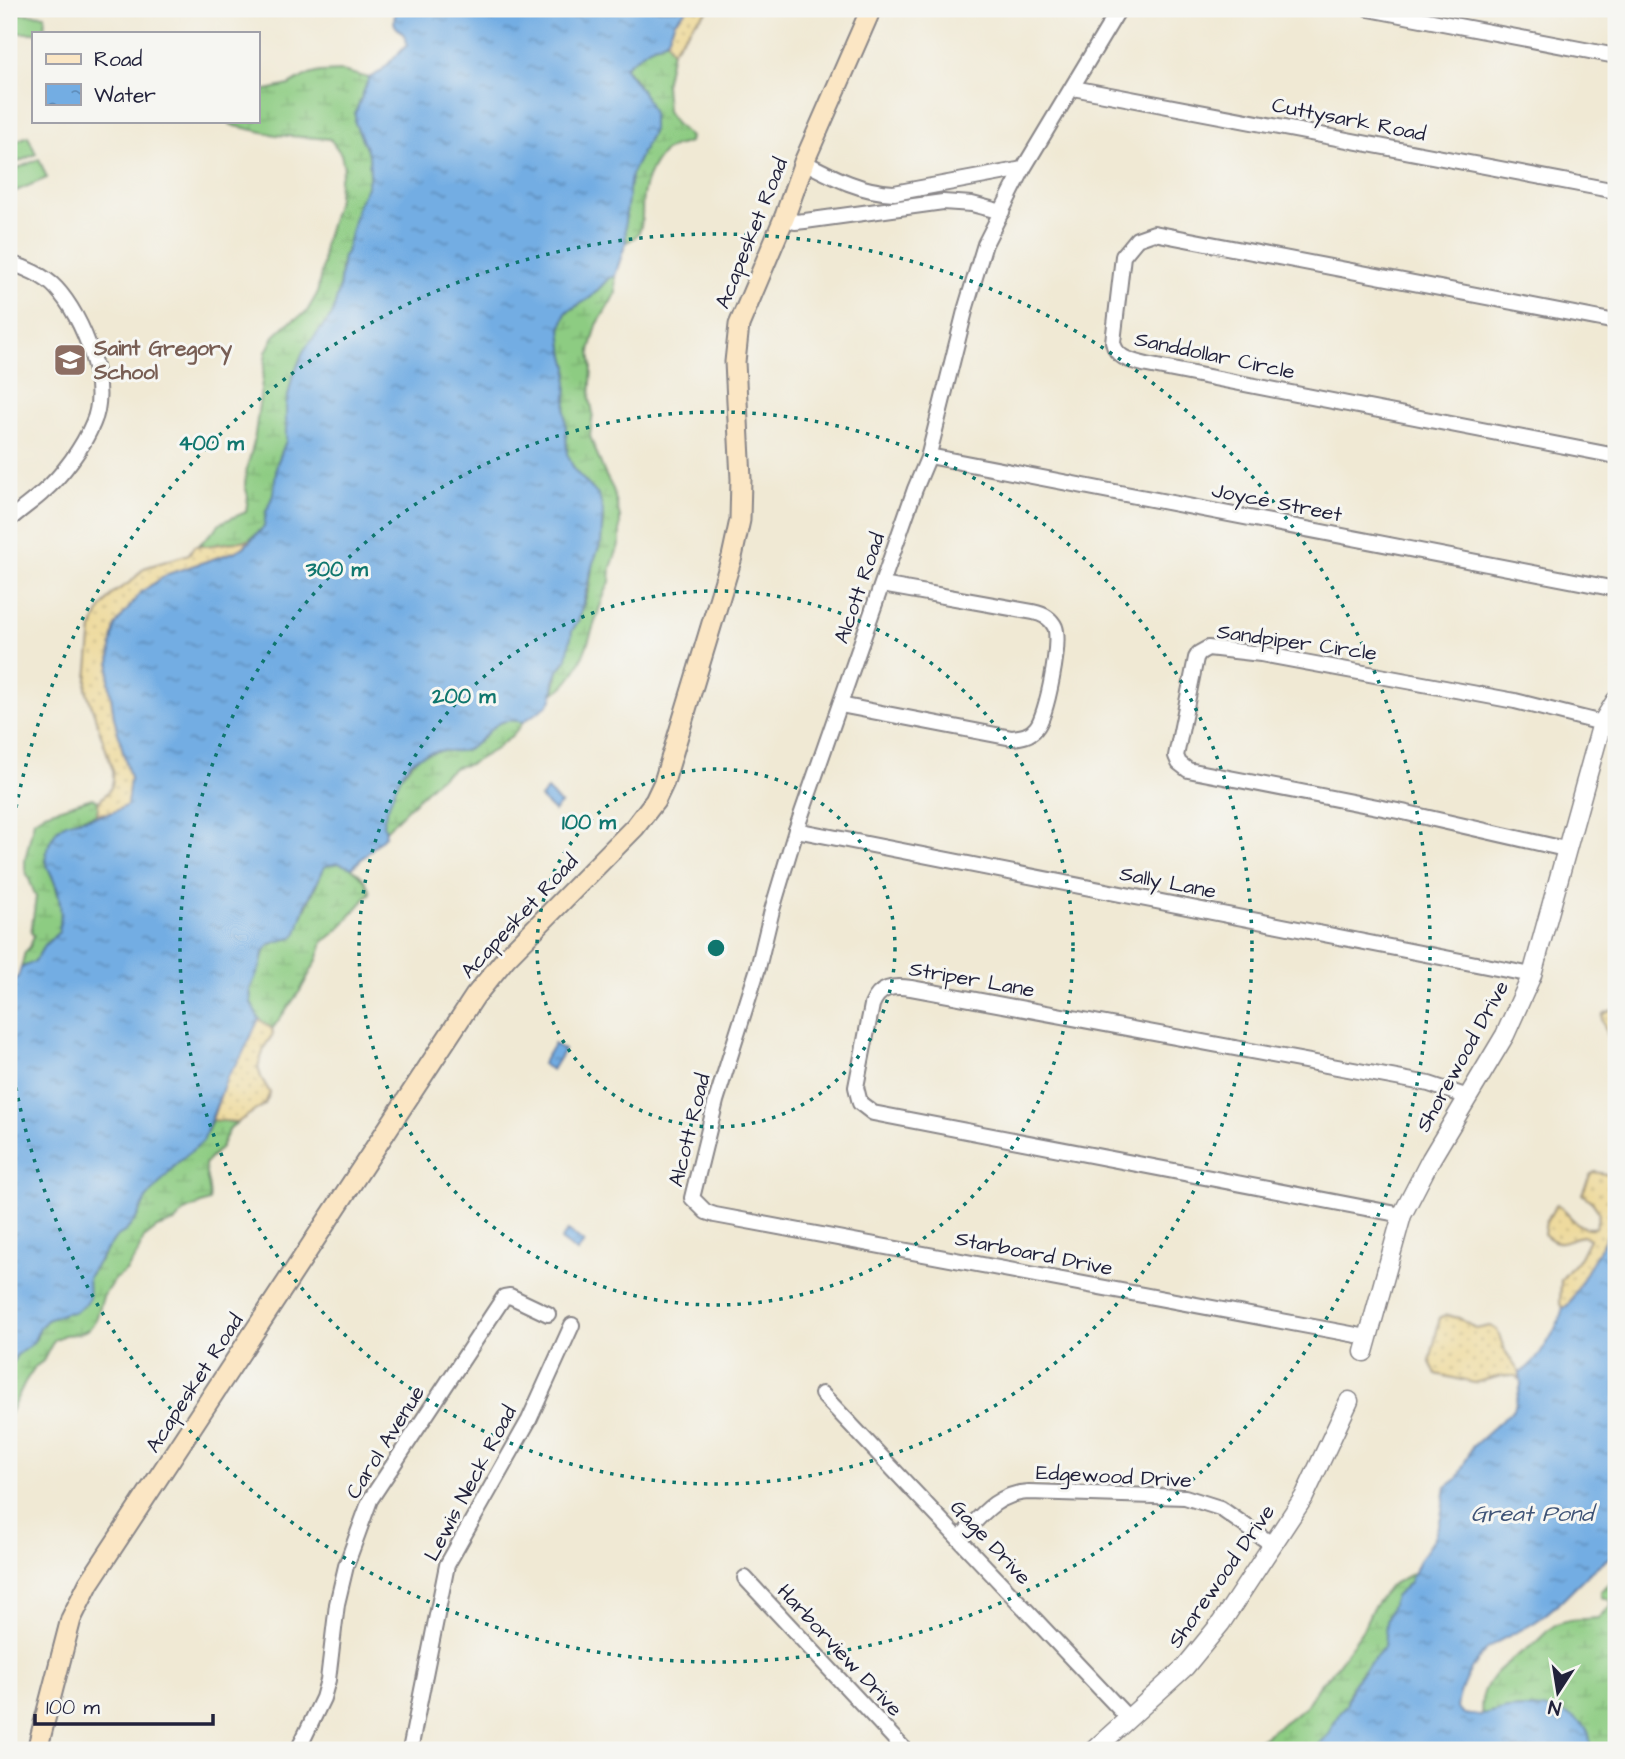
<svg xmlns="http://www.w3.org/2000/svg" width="1625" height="1759" viewBox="0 0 1625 1759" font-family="'Architects Daughter',sans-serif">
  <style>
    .grass { fill: #8dcc82; stroke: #58775e; stroke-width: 2 }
    .wetland { fill: url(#wetland-marsh); stroke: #58775e; stroke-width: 2 }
    .sand { fill: url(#sand-dots); stroke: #887e6c; stroke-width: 2 }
    .water { fill: url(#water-ripples); stroke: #4a688f; stroke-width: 2 }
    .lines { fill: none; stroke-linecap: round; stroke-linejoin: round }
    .minor-casing { stroke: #898688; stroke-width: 18 }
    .tertiary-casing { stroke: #898688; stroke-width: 21 }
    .secondary-casing { stroke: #898688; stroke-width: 23 }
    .minor { stroke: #fff; stroke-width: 14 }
    .tertiary { stroke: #fff; stroke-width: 18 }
    .secondary { stroke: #fbe6c4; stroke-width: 19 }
    .ring { fill: none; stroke: #0f766e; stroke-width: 3.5; stroke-dasharray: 3.5 7 }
    .labels { text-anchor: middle; stroke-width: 6; stroke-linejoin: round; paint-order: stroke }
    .street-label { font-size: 21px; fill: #22223b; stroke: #f6f6f2 }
    .education-label { font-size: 21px; font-weight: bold; fill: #785e54; stroke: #f6f6f2; text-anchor: start }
    .water-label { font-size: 23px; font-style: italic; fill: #3e5376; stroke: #f6f6f2 }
    .centre { fill: #0f766e; stroke: #f6f6f2; stroke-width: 3.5 }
    .ring-label { font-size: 21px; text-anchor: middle; font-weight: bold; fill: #0f766e; stroke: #f6f6f2; stroke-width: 6; stroke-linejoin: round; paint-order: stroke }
  </style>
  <defs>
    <pattern id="wetland-marsh" width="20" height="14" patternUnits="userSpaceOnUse" patternTransform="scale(1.75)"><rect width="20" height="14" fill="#8dcc82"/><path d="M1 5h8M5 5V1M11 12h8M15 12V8" fill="none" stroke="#79af71"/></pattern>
    <pattern id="sand-dots" width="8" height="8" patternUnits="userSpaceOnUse" patternTransform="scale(1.75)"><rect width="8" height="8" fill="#eeda9e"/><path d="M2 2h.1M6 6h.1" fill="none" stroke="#ccbb89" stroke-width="1.8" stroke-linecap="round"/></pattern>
    <pattern id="water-ripples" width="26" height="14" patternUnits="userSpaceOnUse" patternTransform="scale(1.75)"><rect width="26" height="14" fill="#73ade3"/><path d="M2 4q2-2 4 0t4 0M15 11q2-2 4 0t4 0" fill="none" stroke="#5e8cb9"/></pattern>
  </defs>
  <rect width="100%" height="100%" fill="#f6f6f2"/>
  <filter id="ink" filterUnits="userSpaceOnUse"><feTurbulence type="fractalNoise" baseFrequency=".0143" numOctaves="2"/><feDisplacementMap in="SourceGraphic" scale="14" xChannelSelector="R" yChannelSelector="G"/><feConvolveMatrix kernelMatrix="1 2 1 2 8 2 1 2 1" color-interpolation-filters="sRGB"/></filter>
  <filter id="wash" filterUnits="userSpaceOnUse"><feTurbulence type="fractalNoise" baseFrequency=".00686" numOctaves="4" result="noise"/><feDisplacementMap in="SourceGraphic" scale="28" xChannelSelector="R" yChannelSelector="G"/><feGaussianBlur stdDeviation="1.57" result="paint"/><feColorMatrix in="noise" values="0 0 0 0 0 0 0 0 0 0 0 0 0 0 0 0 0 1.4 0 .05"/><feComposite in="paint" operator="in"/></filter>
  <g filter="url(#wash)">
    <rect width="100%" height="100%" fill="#f0e9d4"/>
    <g class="grass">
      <polygon points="9,13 45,15 44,33 9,33"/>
      <polygon points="28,136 36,154 9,166 9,144"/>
      <polygon points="39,159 47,178 9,194 9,172"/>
    </g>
    <g class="wetland">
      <path d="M 667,40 L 672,51 L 665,85 L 667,111 L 675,123 L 690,137 L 689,142 C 680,146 672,145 664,152 C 653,163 645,181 643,196 C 640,213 648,235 626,242 L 625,221 L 631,175 L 653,130 L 653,113 L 636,81 L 624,67 L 649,48 Z"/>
      <polygon points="342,71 369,78 355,114 355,123 369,155 370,174 367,187 341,267 339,290 332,315 302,354 292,379 286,405 286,441 277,464 273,495 266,512 264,527 248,540 207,546 200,544 222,522 246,512 248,496 245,486 246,472 254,442 266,352 274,336 288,323 306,313 317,294 323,263 324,245 338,198 339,180 344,168 341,154 330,139 276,135 235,126 230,124 230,121 257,121 257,92 289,85 305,76 320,72"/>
      <path d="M 615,276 L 616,293 L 597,325 L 590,351 L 592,367 L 590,399 L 593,413 L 590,436 L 605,474 L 613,489 L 620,517 L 620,542 L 611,568 L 610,582 C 594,611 586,678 554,693 L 558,671 L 565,662 L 572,631 L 579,619 L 589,589 L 593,563 L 601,542 L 603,520 L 591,488 L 575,471 L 567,454 L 565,412 L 568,367 L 563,348 L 561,329 L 566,313 L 590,298 L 609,278 Z"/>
      <polygon points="513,719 523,722 516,732 496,749 470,764 456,767 439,778 386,830 383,825 384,816 398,779 419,756 443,750 464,751 479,742 496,724"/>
      <polygon points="92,798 99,801 97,814 70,822 58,829 47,850 46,861 56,887 62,912 59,932 48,942 34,962 21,968 25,952 30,947 34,935 31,933 36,897 25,869 25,860 34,820 45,813"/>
      <path d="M 338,863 C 353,866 367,878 370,893 L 338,930 L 323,942 L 317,960 L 300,991 L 272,1029 L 259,1019 L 255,1012 L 251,1003 L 250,989 L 266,948 L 277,941 L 293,937 L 325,866 Z"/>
      <path d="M 212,1120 L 238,1122 L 230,1128 L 221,1147 L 205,1164 C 205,1177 212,1191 209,1201 L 186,1210 L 175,1222 L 157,1228 L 144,1238 L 137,1255 L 126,1271 L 113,1281 L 103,1297 L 96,1320 L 89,1329 L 78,1334 L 64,1335 L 54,1340 L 43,1361 L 35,1367 L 25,1382 L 9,1415 L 9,1384 L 12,1363 L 17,1355 L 36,1339 L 40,1327 L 47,1320 L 65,1313 L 75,1312 L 88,1291 L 88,1277 L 116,1237 L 126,1231 L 136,1219 L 146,1199 L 156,1187 L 176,1164 L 203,1141 Z"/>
      <polygon points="1415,1572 1410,1582 1395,1597 1387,1618 1384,1647 1371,1665 1362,1671 1351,1687 1346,1706 1340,1712 1327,1736 1318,1746 1306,1750 1271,1750 1259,1740 1306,1706 1319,1685 1329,1676 1350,1648 1363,1629 1371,1611 1389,1586"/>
      <path d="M 1616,1578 L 1616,1742 L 1610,1748 L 1589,1750 C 1598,1710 1536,1706 1509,1709 C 1500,1710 1491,1714 1482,1715 C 1476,1680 1509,1661 1534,1644 C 1541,1638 1547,1630 1555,1625 C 1569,1617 1583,1620 1598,1618 L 1611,1605 L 1611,1600 L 1601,1597 L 1601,1591 Z"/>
    </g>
    <g class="sand">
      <polygon points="687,9 709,9 695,22 672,51 667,40 675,21"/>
      <path d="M 248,540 L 244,547 L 234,552 L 168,574 L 126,612 L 115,626 L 111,648 L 109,682 L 114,717 L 130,778 L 127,805 L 113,812 L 97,814 L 99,801 C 110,790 114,788 113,771 L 86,689 L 92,629 L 99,612 L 113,593 L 132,581 L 144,568 L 189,554 L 194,546 L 207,546 Z"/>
      <polygon points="1612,1010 1616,1010 1616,1062 1602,1019 1603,1014"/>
      <polygon points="259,1019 272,1029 273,1034 265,1046 258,1067 261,1077 270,1093 265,1104 238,1122 212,1120 227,1077"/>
      <path d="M 1595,1172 L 1616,1176 L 1616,1220 L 1567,1307 L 1563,1308 L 1560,1304 L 1561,1280 L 1580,1257 L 1589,1239 L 1584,1236 C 1564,1238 1562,1250 1544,1234 L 1546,1221 L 1557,1204 C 1570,1214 1578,1233 1596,1227 L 1599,1212 L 1592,1202 L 1582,1194 L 1590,1175 Z"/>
      <polygon points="1446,1315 1459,1318 1476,1329 1490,1326 1497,1330 1506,1353 1520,1373 1519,1379 1515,1376 1501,1376 1474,1383 1436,1374 1430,1362 1440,1317"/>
    </g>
    <g class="water">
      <path d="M 397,9 L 687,9 L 675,21 L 667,40 L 649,48 L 624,67 L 646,97 L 653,113 L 653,130 L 631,175 L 625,221 L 626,242 L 615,276 L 609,278 L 590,298 L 566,312 L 561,329 L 563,348 L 568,367 L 565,412 L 567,454 L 575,471 L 599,496 L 603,511 L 601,542 L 593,563 L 579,619 L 572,631 L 567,658 L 558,671 L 554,681 L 552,699 L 548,705 L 523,722 C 491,714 491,737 468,749 C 460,754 446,749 436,751 C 402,757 398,782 387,810 C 385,816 383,819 383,825 L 386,830 L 385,836 L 352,868 L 338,863 L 325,866 L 306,904 L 297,933 L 293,937 L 270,944 L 263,953 L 261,965 L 250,989 L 251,1003 L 259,1019 L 241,1057 L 227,1077 L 203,1141 L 176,1164 L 146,1199 L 136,1219 L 126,1231 L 116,1237 L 101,1257 L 88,1277 L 89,1298 L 87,1303 L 75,1312 L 65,1313 L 47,1320 L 40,1327 L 33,1343 L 17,1355 L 12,1363 L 9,1384 L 9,987 L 18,977 L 21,968 L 34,962 L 45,945 L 59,932 C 62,914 61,895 53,878 C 51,873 47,868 47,863 C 44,849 55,826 69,822 C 86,817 113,816 127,805 L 130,778 L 114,717 L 109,681 L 111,648 L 115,626 L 141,592 L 168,574 L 234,552 L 244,547 L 264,527 L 266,512 L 273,495 L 277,464 L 286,441 L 286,405 L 292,379 L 304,350 L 332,315 L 339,290 L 343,256 L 346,253 L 358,205 L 367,187 L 370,174 L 369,155 L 355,123 L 355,114 L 369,78 L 380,72 L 407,45 C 406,25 387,34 397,9 Z"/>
      <polygon points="547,790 561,804 554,811 540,798"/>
      <polygon points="554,1044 564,1050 552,1070 542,1064"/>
      <path d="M 1616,1220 L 1616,1554 C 1585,1570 1566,1601 1538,1620 C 1520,1633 1497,1638 1482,1654 C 1470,1668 1459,1689 1457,1708 C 1462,1715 1468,1715 1477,1715 C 1488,1716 1498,1710 1509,1709 C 1536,1706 1598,1709 1589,1750 L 1318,1750 L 1318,1746 L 1327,1736 L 1340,1712 L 1346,1706 L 1353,1683 L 1384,1647 L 1386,1622 L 1390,1610 L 1395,1597 L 1410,1582 L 1418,1562 L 1434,1538 L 1441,1517 L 1446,1487 L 1457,1479 L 1472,1447 L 1514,1409 L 1521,1385 L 1520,1373 C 1540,1361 1557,1329 1563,1308 L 1567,1307 Z"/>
      <polygon points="568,1231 584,1243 577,1252 561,1240"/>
    </g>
  </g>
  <g filter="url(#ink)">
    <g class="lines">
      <defs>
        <g id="minor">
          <polyline points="1119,9 1023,169 985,244 966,307 928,458 915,489 796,830 772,910 758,968 716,1101 692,1198 706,1212 715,1215 1367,1337"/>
          <polyline points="1369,9 1616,56"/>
          <polyline points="1073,88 1616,191"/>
          <path d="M 804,162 C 833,177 861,192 894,193 L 1023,169"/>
          <polyline points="785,216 795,222 805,221 943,202 972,204 1002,212"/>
          <path d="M 9,263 C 24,267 45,276 56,288 C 83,317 110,385 93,423 C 83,447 63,475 42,493 C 32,502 20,510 9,520"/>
          <path d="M 1616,322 L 1154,233 L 1137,239 L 1123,256 L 1113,342 C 1116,359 1132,361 1147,365 L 1616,456"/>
          <polyline points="929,456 1616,589"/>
          <path d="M 840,705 L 1012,738 C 1021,737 1030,736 1036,728 C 1047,716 1061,642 1055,627 C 1051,618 1043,614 1033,612 L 882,585"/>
          <polyline points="796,830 1532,975"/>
          <polyline points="1565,849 1403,812 1188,770 1179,763 1176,756 1196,658 1199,653 1208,648 1261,654 1515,701 1602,723"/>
          <path d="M 1402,1215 L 873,1113 L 860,1103 L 856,1087 L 872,1005 C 879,987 893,985 911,988 L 1429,1084 L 1468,1097"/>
          <polyline points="822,1394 1129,1719"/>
          <path d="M 959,1539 C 980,1517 996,1493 1029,1492 L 1185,1497 L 1220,1508 L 1273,1545"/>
          <polyline points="745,1578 905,1750"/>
          <polyline points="298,1750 323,1698 328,1680 337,1604 346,1566 370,1500 504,1297 510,1296 548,1314"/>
          <polyline points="410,1750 447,1565 529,1420 572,1325"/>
        </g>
        <g id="tertiary">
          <polyline points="1364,1352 1402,1215 1431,1159 1505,1035 1532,975 1602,723 1616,700"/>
          <polyline points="1094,1750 1185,1667 1221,1623 1304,1497 1349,1401"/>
        </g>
        <polyline id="secondary" points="37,1750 71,1619 89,1583 475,996 506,958 635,827 655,801 664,782 732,557 740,520 741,479 735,362 739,325 785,216 804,162 871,9"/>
      </defs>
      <use href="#minor" class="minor-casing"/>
      <use href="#tertiary" class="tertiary-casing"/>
      <use href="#secondary" class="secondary-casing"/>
      <use href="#minor" class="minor"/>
      <use href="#tertiary" class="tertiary"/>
      <use href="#secondary" class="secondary"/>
    </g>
  </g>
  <g class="ring">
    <circle cx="716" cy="948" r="179"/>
    <circle cx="716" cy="948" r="357"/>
    <circle cx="716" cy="948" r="536"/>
    <path d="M9 849A714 714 0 1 1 9 1047"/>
  </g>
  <defs>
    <symbol id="school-square" viewBox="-11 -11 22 22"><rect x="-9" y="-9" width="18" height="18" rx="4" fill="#8d6e63" stroke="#f6f6f2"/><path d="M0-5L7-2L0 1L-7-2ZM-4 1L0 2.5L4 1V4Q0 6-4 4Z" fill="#fff"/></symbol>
  </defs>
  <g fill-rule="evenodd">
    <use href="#school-square" x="51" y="341" width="38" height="38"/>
  </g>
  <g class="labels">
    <g class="street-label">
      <text transform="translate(1349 119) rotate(11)" y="7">Cuttysark Road</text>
      <text transform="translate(751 233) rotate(-68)" y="7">Acapesket Road</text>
      <text transform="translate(1215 355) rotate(12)" y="7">Sanddollar Circle</text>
      <text transform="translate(1277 502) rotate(11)" y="7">Joyce Street</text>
      <text transform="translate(859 588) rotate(-71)" y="7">Alcott Road</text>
      <text transform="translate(1297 642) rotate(8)" y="7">Sandpiper Circle</text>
      <text transform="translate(1168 882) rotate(11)" y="7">Sally Lane</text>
      <text transform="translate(519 916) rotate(-47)" y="7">Acapesket Road</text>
      <text transform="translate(972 979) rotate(10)" y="7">Striper Lane</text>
      <text transform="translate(1462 1056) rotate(-61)" y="7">Shorewood Drive</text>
      <text transform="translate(689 1130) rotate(-76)" y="7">Alcott Road</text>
      <text transform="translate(1034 1253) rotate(11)" y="7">Starboard Drive</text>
      <text transform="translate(194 1383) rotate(-57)" y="7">Acapesket Road</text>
      <text transform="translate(385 1442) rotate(-58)" y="7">Carol Avenue</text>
      <text transform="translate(1114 1476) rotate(3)" y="7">Edgewood Drive</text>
      <text transform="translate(470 1483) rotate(-62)" y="7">Lewis Neck Road</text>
      <text transform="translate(991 1542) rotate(47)" y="7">Gage Drive</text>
      <text transform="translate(1221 1576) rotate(-55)" y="7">Shorewood Drive</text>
      <text transform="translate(840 1650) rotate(47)" y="7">Harborview Drive</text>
    </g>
    <g class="education-label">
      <text x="94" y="355">Saint Gregory<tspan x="94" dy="24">School</tspan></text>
    </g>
    <g class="water-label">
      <text x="1532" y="1521">Great Pond</text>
    </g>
  </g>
  <circle cx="716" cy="948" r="10" class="centre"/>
  <g class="ring-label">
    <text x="211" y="450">400 m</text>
    <text x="337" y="576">300 m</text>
    <text x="464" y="703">200 m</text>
    <text x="589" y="829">100 m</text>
  </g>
  <rect width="1625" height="1759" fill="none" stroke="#f6f6f2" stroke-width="35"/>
  <rect x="32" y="32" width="228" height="91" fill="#f6f6f2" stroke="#a1a1a9" stroke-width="2"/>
  <rect x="46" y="54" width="35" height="10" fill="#fbe6c4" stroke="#a1a1a9" stroke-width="2"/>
  <text x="94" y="66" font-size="21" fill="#22223b">Road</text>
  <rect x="46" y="84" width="35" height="21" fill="url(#water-ripples)" stroke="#a1a1a9" stroke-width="2"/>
  <text x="94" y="102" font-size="21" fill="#22223b">Water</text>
  <g transform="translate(1558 1692) rotate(192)" stroke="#f6f6f2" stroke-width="5" paint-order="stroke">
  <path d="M0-5L12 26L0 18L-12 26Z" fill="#22223b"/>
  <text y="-10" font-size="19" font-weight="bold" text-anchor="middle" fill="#22223b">N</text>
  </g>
  <path d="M35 1714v10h178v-10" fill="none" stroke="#22223b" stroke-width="3.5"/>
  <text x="46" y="1714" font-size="21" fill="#22223b" stroke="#f6f6f2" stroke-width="5" paint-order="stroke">100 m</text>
</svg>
